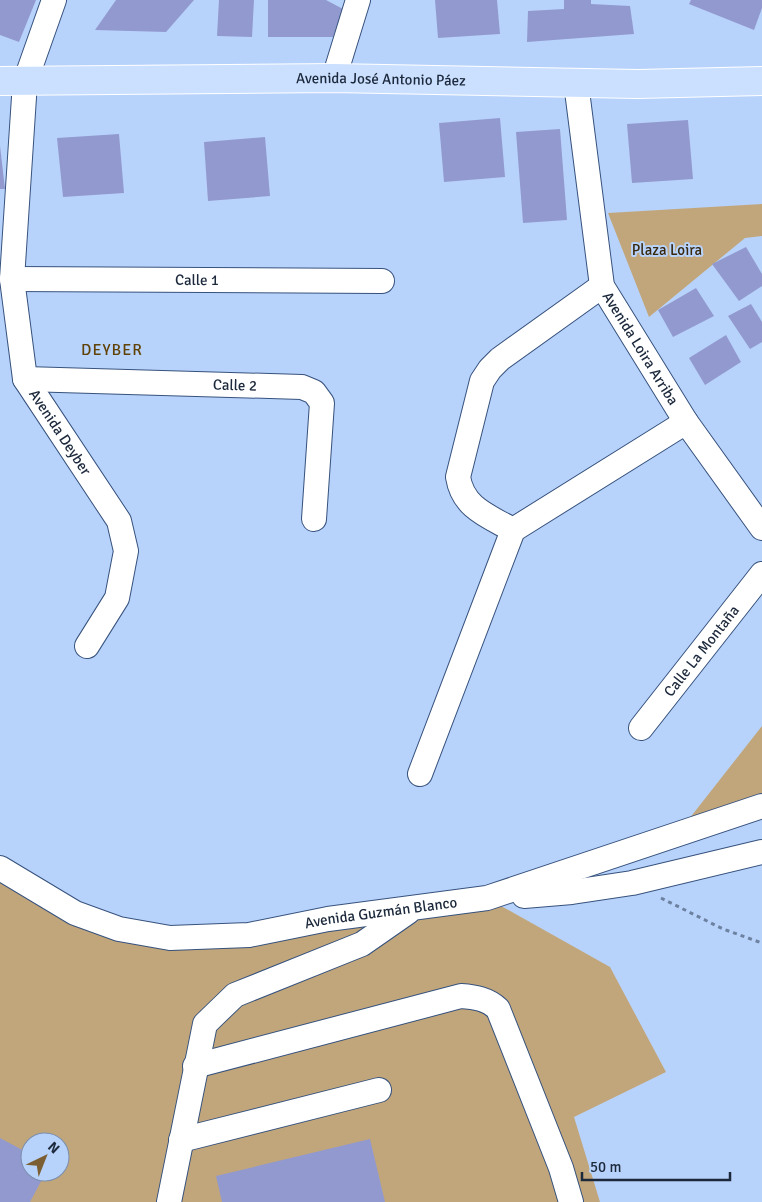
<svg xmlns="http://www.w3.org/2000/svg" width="762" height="1202" viewBox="0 0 762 1202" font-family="Signika,sans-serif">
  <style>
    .green { fill: #c2a67b; fill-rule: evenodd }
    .building { fill: #9299cf }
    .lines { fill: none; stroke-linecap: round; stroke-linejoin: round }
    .minor-casing { stroke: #36527d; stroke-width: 26 }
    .major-casing { stroke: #fff; stroke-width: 30 }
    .path { stroke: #6d82a0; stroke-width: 3; stroke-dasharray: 4 4; stroke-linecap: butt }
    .minor { stroke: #fff; stroke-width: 24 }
    .major { stroke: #cbe0fe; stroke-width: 28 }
    .labels { text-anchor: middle; stroke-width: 4; stroke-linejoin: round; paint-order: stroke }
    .street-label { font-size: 15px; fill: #1c293c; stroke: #b8d3fb }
    .park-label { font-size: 15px; fill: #38280d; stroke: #b8d3fb }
    .neighbourhood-label { font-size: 16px; letter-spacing: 1px; fill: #604207; stroke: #b8d3fb }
  </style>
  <rect width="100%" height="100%" fill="#b8d3fb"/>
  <g class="green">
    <polygon points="762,204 762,236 745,238 649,317 608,213"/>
    <polygon points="762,726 762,804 678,833"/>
    <path d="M 0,868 L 155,935 L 487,898 L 610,967 L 666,1072 L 574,1117 L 600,1202 L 0,1202 ZM 30,1142 L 60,1142 L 60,1172 L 30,1172 Z"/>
  </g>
  <g class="building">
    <polygon points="0,0 36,0 19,42 0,35"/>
    <polygon points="116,0 194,0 166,32 95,30"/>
    <polygon points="219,0 254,0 252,37 217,36"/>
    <polygon points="268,0 326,0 343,9 333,37 268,37"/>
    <polygon points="435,0 497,0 500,34 438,38"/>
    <polygon points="564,0 591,0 591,4 630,6 634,34 527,42 528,11 564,9"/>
    <polygon points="691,0 762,0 762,8 754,30 689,4"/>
    <polygon points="500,118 505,177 444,182 439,123"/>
    <polygon points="688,120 693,179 632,183 627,124"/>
    <polygon points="560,129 567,220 523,223 516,132"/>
    <polygon points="119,134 124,193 63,197 57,138"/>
    <polygon points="265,137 270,196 208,201 204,142"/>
    <polygon points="0,146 5,189 0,189"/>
    <polygon points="746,247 762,274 762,286 739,301 712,264"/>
    <polygon points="696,288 714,316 673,337 658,310"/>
    <polygon points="751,304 762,322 762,342 750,349 728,316"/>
    <polygon points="726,335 741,362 705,385 689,358"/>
    <polygon points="0,1138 30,1154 30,1172 46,1172 30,1202 0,1202"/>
    <polygon points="370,1139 385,1202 222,1202 216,1176"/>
  </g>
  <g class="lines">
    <defs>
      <g id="minor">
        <path id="s1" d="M 54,0 L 25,82 L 12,279 L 25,379 L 119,521 L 126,551 L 117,598 L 87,646"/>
        <polyline points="334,78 358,0"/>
        <path id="s2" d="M 576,83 L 602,286 L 686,422 L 762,528"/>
        <path id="s3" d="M 12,279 L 382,281"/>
        <path id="s4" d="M 25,379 L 302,387 L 314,392 L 322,403 L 314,519"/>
        <path d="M 513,530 C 488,516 463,508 458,477 L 482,381 L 490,369 L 500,359 L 602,286"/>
        <path id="s5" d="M 641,728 L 762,574"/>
        <polyline points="420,774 513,530 686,422"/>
        <path id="s6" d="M 0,868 L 75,913 L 119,929 L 170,938 L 249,935 L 328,919 L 487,898 L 762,806"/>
        <polyline points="524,896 572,892 632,883 762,852"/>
        <path d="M 195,1066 L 461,996 C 475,997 488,999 498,1009 L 561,1168 L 571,1202"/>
        <polyline points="181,1140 379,1090"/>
        <polyline points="169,1202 205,1024 235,995 362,944 408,912"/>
      </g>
      <g id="major">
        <path id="s7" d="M 0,81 L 334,78 L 638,84 L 762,81"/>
      </g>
    </defs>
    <use href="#minor" class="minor-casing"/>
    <use href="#major" class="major-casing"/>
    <polyline class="path" points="661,898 723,929 762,943"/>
    <use href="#minor" class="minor"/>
    <use href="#major" class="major"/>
  </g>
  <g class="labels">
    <g class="street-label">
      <text dy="5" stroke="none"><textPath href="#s7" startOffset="381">Avenida José Antonio Páez</textPath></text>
      <text dy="5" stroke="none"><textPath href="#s3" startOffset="185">Calle 1</textPath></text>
      <text dy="5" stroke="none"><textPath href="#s2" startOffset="278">Avenida Loira Arriba</textPath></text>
      <text dy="5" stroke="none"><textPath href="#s4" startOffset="210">Calle 2</textPath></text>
      <text dy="5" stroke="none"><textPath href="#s1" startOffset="449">Avenida Deyber</textPath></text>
      <text dy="5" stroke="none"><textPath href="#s5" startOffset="98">Calle La Montaña</textPath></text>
      <text dy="5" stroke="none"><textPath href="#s6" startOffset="399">Avenida Guzmán Blanco</textPath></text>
    </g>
    <g class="park-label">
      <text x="667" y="255">Plaza Loira</text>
    </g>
    <g class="neighbourhood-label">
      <text x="112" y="355">DEYBER</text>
    </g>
  </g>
  <g transform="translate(45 1157) rotate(43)"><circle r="24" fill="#b8d3fb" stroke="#7a8faf"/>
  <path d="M0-4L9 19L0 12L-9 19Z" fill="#7b5f32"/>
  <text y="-8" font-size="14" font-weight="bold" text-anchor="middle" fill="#1c293c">N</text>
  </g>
  <path d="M582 1172v8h148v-8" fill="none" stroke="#1c293c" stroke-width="2.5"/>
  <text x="590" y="1172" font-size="15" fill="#1c293c" stroke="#b8d3fb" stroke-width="4" paint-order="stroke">50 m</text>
</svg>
